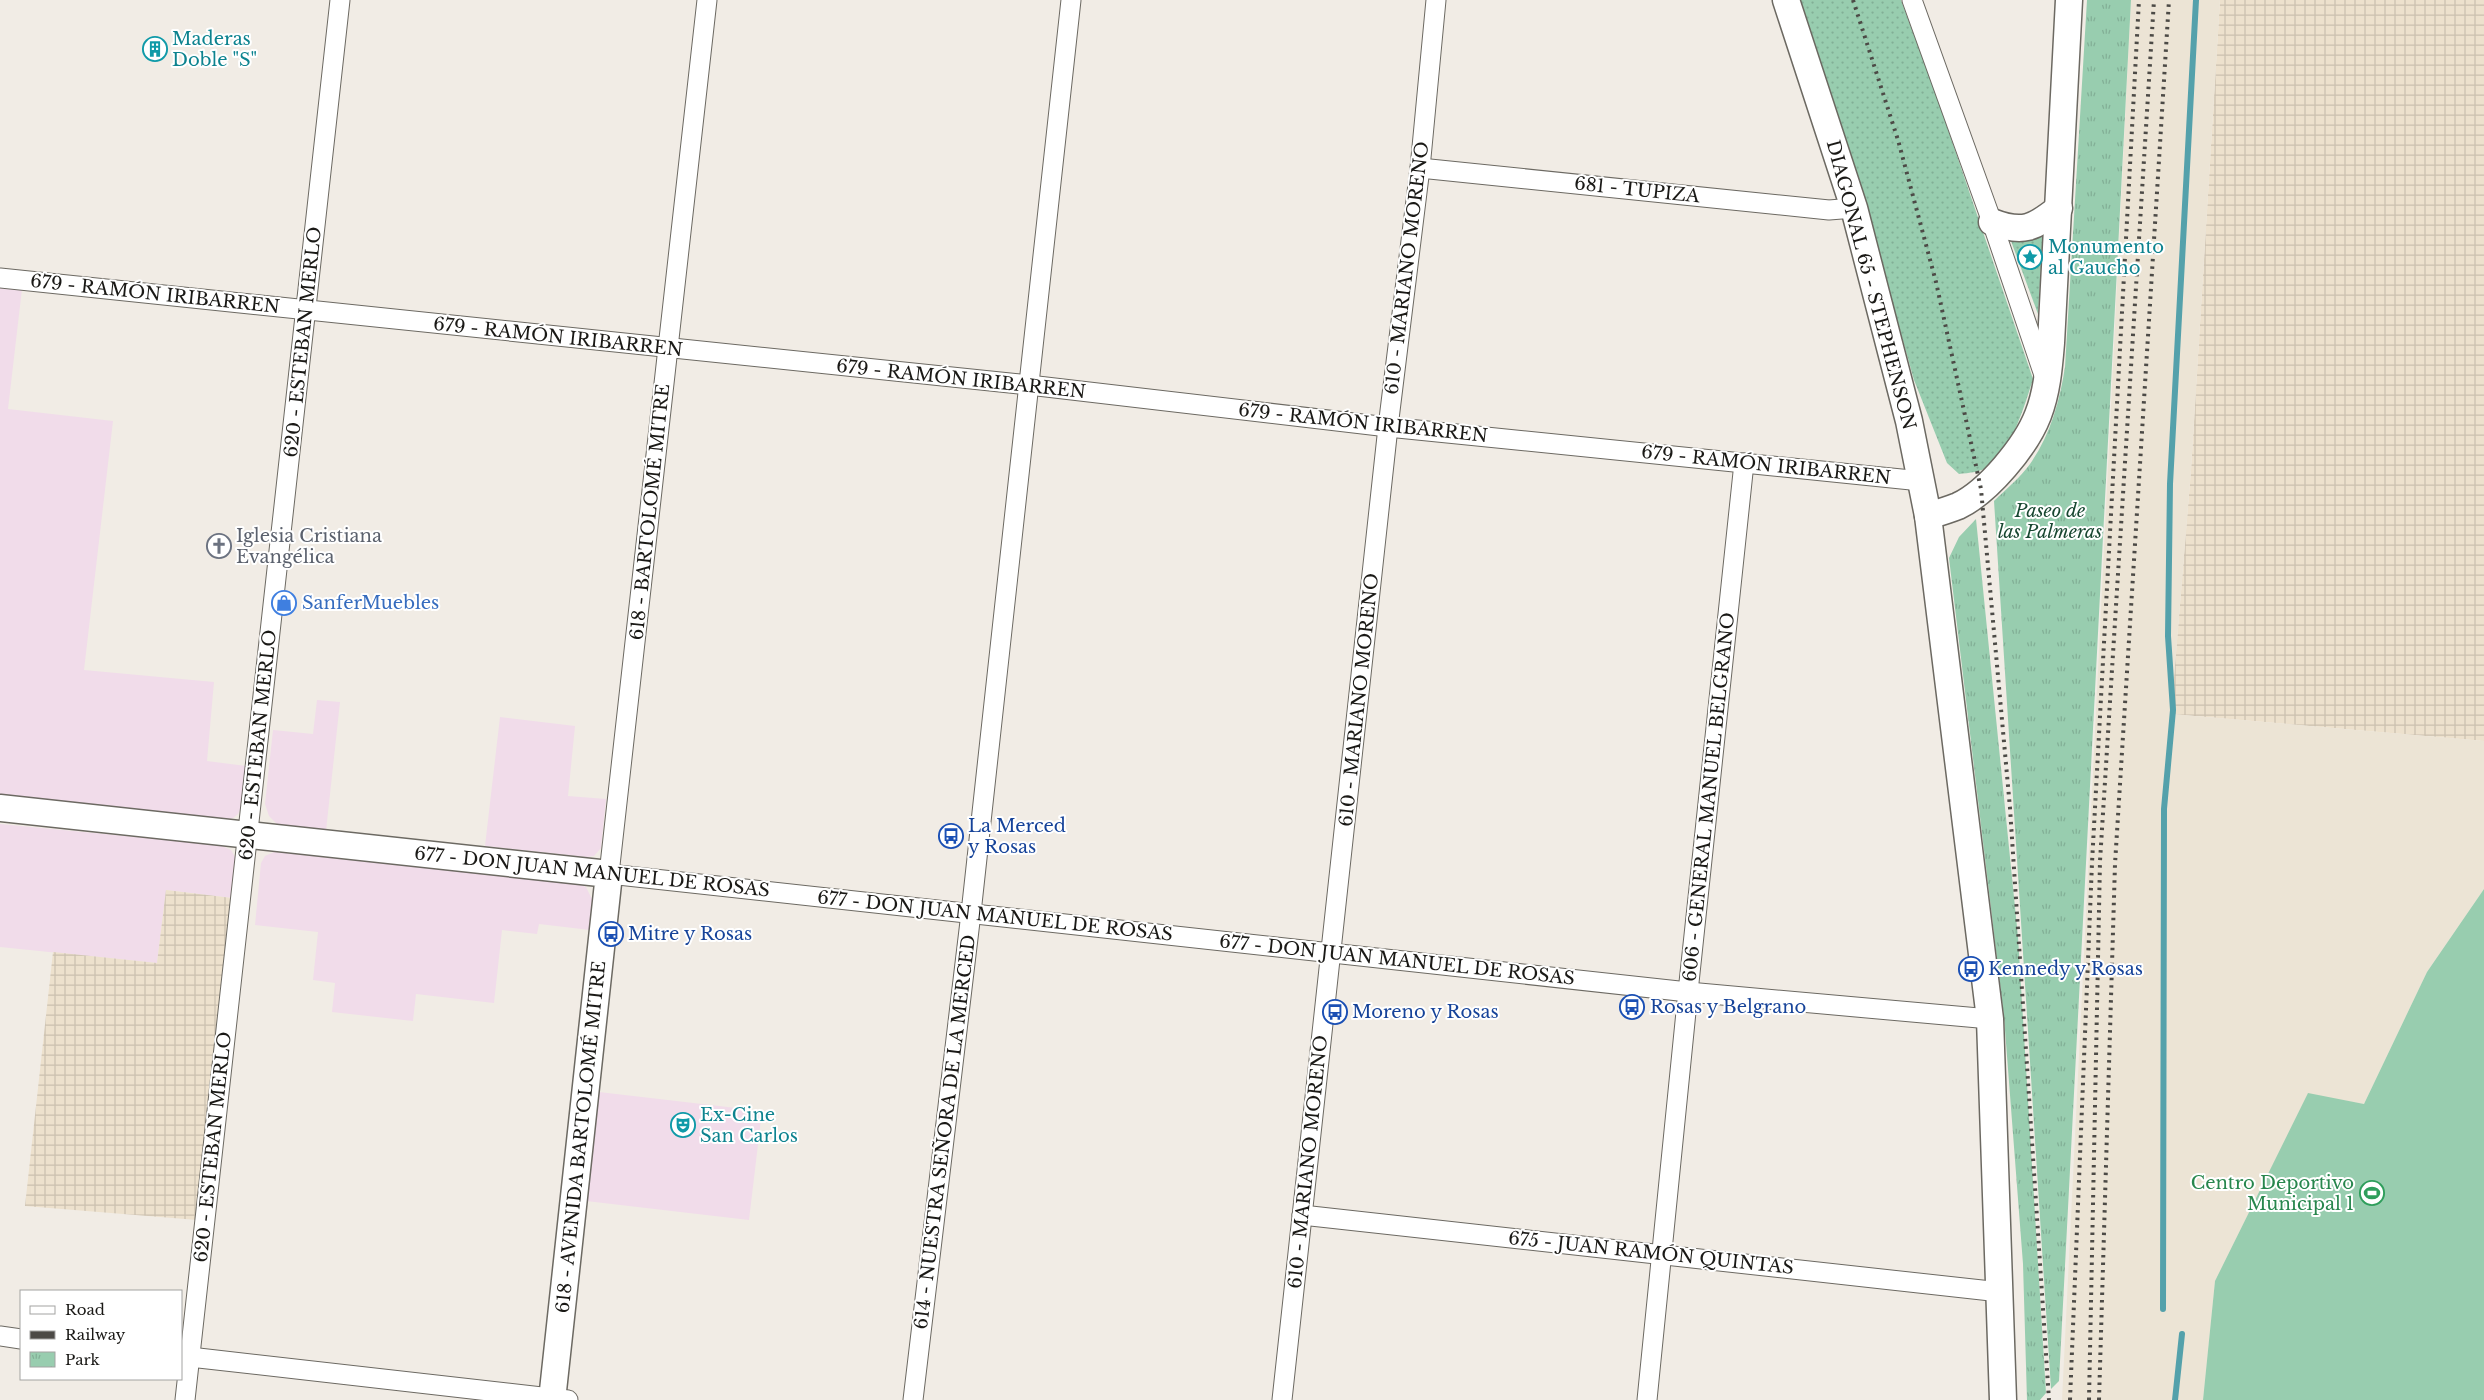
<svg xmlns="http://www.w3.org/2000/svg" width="2484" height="1400" viewBox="0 0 2484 1400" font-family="'Libre Baskerville',serif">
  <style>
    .commercial { fill: #f1dcea }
    .industrial { fill: url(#industrial-grid) }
    .built { fill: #ece4d5 }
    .grass { fill: url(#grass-dots) }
    .park { fill: url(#park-tufts) }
    .garden { fill: #98cdaf }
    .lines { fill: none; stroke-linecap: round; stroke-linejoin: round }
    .stream { stroke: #54a1ab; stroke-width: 6 }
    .street-casing { stroke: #6c6962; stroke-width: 21 }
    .secondary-casing { stroke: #6c6962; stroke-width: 29 }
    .street { stroke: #fff; stroke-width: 19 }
    .secondary { stroke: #fff; stroke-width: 26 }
    .rail { stroke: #4c4a46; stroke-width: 4; stroke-dasharray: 2.5 5; stroke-linecap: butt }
    .labels { text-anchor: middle; stroke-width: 4; stroke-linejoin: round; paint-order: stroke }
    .culture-label { font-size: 18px; fill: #0d838f; stroke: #fff; text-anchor: start }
    .street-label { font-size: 18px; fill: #1a1916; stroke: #fff }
    .park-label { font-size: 18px; font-style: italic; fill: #184731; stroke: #fff }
    .worship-label { font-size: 18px; fill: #5b616d; stroke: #fff; text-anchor: start }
    .shop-label { font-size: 18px; fill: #366cbe; stroke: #fff; text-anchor: start }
    .transit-label { font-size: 18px; fill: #164399; stroke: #fff; text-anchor: start }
    .leisure-label { font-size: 18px; fill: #27864d; stroke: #fff; text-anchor: end }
  </style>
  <defs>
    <pattern id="industrial-grid" width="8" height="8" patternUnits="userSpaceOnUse" patternTransform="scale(1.25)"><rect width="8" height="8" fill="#ede1cd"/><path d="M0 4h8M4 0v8" fill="none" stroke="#cbc0af"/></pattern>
    <pattern id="grass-dots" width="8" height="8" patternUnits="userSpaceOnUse" patternTransform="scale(1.25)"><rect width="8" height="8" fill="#98cdaf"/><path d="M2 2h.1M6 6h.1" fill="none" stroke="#82af96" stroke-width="1.8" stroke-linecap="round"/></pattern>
    <pattern id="park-tufts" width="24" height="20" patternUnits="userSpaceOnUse" patternTransform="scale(1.25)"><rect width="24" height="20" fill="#98cdaf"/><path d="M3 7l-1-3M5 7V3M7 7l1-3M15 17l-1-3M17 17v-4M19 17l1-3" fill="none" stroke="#82af96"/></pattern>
  </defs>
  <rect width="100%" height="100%" fill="#f1ece5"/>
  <g class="commercial">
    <polygon points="0,287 22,289 8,409 113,421 84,670 214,682 207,761 246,766 242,806 238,814 233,818 224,820 0,796"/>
    <polygon points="317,700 340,702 326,831 279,826 269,816 265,804 273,730 313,734"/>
    <polygon points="500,717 575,726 568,796 606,799 601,848 594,856 587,857 485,846"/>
    <polygon points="0,824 220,845 231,850 236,859 232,898 166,890 157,963 0,947"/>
    <polygon points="274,852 579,884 586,887 593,901 590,930 539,924 537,934 502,930 494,1003 416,994 413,1021 332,1012 335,983 313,980 318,932 255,925 261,863 265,856"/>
    <polygon points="599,1092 762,1111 749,1220 586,1201"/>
  </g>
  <g class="industrial">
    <polygon points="2220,0 2484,0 2484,741 2171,714 2191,470"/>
    <polygon points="166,890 232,898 197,1220 25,1206 53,952 157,963"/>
  </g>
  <polygon class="built" points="2131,0 2220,0 2191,470 2171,714 2484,741 2484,889 2427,972 2364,1104 2308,1094 2215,1281 2203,1400 2062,1400"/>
  <g class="grass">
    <path d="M 1796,0 L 1901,0 L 1937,97 L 2033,379 C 2025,404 2012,450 1989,466 C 1981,472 1969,473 1959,474 L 1947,463 L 1914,380 L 1866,209 Z"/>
    <polygon points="2043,235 2038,314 2011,241"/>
  </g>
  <g class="park">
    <path d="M 2087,0 L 2131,0 L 2059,1381 L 2051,1389 L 1994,501 C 2006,489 2020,478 2030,464 C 2050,436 2060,400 2065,367 Z"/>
    <polygon points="1976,519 2018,937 2046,1393 2040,1400 2027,1400 2023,1264 2004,1017 1949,558 1959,537"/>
  </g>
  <polygon class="garden" points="2484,889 2484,1400 2203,1400 2215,1281 2308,1093 2364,1104 2427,972"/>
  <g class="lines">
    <g class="stream">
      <polyline points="2163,1309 2164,809 2173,710 2168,636 2170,484 2196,0"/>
      <polyline points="2175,1400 2182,1334"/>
    </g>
    <defs>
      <g id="street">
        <polyline points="707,0 609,874 1688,992 1990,1019"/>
        <polyline points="1912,0 1992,222 2045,378"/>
        <polyline points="1420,168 1829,210 1854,208"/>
        <polyline points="0,278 1029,385 1388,427 1921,481"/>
        <polyline points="1302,1215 2000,1292"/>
        <polyline points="0,1336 21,1339"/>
        <polyline points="181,1356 568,1400"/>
        <polyline points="185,1400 340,0"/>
        <polyline points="913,1400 971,913 1071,0"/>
        <polyline points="1282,1400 1388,427 1420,168 1436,0"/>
        <polyline points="1647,1400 1688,992 1744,463"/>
      </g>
      <g id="secondary">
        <polyline points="1786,0 1854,208 1909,421 1928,516 1990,1019 2003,1400"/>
        <path d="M 1992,222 C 2023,234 2034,228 2059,208"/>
        <path d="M 1928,516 C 1938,513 1948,510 1958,506 C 1988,492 2026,446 2038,415 C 2047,392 2049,367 2051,343 L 2069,0"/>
        <polyline points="0,808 609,874 552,1400"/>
      </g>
    </defs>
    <use href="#street" class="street-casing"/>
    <use href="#secondary" class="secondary-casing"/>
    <use href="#street" class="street"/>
    <use href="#secondary" class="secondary"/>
    <g class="rail">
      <polyline points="1853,0 1898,140 1936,282 1981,489 2010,808 2049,1400"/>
      <polyline points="2070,1400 2092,863 2139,0"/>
      <polyline points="2089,1400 2100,861 2154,0"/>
      <polyline points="2099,1400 2115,864 2169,0"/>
    </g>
  </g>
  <defs>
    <symbol id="building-ring" viewBox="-11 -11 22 22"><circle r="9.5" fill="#fff" stroke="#0f9aa8" stroke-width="1.5"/><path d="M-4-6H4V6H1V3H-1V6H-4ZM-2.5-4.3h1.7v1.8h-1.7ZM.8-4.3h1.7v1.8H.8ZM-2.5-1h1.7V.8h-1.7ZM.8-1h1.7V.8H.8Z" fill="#0f9aa8"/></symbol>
    <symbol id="sight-ring" viewBox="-11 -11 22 22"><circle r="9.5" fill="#fff" stroke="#0f9aa8" stroke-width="1.5"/><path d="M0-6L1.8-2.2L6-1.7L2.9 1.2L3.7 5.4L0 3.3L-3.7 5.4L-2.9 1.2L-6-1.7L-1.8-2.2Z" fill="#0f9aa8"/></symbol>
    <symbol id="church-ring" viewBox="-11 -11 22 22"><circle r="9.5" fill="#fff" stroke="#6b7280" stroke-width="1.5"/><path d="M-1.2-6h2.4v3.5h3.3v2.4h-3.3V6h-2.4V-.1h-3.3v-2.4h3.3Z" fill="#6b7280"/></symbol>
    <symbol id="shop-ring" viewBox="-11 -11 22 22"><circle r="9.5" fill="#fff" stroke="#3f7fe0" stroke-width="1.5"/><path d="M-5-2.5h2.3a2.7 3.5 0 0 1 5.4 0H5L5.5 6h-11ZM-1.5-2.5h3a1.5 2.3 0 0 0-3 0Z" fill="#3f7fe0"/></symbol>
    <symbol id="bus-ring" viewBox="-11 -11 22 22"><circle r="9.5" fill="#fff" stroke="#1a4fb4" stroke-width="1.5"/><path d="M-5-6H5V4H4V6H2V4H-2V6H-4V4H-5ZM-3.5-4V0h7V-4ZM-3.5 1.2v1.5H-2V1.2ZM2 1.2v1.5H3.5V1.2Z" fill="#1a4fb4"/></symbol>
    <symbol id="theatre-ring" viewBox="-11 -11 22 22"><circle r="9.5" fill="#fff" stroke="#0f9aa8" stroke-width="1.5"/><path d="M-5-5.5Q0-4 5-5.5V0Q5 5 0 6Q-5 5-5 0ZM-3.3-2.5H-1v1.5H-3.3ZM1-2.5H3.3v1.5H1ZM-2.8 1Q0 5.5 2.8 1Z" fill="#0f9aa8"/></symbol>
    <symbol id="stadium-ring" viewBox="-11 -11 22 22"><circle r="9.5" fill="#fff" stroke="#2e9e5b" stroke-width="1.5"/><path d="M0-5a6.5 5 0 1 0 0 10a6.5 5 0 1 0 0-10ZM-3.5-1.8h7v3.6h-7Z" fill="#2e9e5b"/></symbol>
  </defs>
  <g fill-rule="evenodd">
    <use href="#building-ring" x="141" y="35" width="28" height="28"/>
    <use href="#sight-ring" x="2016" y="243" width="28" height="28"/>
    <use href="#church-ring" x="205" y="532" width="28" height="28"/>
    <use href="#shop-ring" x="270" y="589" width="28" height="28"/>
    <use href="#bus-ring" x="937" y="822" width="28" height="28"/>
    <use href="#bus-ring" x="597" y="920" width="28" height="28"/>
    <use href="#bus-ring" x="1957" y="955" width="28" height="28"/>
    <use href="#bus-ring" x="1618" y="993" width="28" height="28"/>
    <use href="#bus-ring" x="1321" y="998" width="28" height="28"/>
    <use href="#theatre-ring" x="669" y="1111" width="28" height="28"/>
    <use href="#stadium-ring" x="2358" y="1179" width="28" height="28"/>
  </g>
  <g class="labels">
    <g class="culture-label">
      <text x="172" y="45">Maderas<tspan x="172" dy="21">Doble "S"</tspan></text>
      <text x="2048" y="253">Monumento<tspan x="2048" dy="21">al Gaucho</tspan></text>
      <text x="700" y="1121">Ex-Cine<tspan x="700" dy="21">San Carlos</tspan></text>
    </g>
    <g class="street-label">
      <text transform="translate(1637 190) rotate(6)" y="6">681 - TUPIZA</text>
      <text transform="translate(1407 268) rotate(-83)" y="6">610 - MARIANO MORENO</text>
      <text transform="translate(1871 285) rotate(75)" y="6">DIAGONAL 65 - STEPHENSON</text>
      <text transform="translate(155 294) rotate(6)" y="6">679 - RAMÓN IRIBARREN</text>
      <text transform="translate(558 337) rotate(6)" y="6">679 - RAMÓN IRIBARREN</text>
      <text transform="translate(303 342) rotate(-84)" y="6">620 - ESTEBAN MERLO</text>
      <text transform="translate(961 379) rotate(6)" y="6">679 - RAMÓN IRIBARREN</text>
      <text transform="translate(1363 423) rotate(6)" y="6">679 - RAMÓN IRIBARREN</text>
      <text transform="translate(1766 465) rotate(6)" y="6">679 - RAMÓN IRIBARREN</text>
      <text transform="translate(650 512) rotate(-84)" y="6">618 - BARTOLOMÉ MITRE</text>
      <text transform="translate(1359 700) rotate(-84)" y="6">610 - MARIANO MORENO</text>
      <text transform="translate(258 745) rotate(-84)" y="6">620 - ESTEBAN MERLO</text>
      <text transform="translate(1709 797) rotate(-84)" y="6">606 - GENERAL MANUEL BELGRANO</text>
      <text transform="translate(592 872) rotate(6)" y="6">677 - DON JUAN MANUEL DE ROSAS</text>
      <text transform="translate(995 916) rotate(6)" y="6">677 - DON JUAN MANUEL DE ROSAS</text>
      <text transform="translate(1397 960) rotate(6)" y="6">677 - DON JUAN MANUEL DE ROSAS</text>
      <text transform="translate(945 1132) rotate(-83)" y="6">614 - NUESTRA SEÑORA DE LA MERCED</text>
      <text transform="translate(581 1137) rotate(-84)" y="6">618 - AVENIDA BARTOLOMÉ MITRE</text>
      <text transform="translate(213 1147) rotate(-84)" y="6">620 - ESTEBAN MERLO</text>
      <text transform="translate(1308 1162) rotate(-84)" y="6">610 - MARIANO MORENO</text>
      <text transform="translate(1651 1253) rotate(6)" y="6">675 - JUAN RAMÓN QUINTAS</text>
    </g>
    <g class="park-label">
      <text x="2050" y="517">Paseo de<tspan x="2050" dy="21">las Palmeras</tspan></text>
    </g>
    <g class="worship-label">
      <text x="236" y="542">Iglesia Cristiana<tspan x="236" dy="21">Evangélica</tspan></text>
    </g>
    <g class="shop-label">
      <text x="302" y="609">SanferMuebles</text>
    </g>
    <g class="transit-label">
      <text x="968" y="832">La Merced<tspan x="968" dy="21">y Rosas</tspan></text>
      <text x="628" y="940">Mitre y Rosas</text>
      <text x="1988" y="975">Kennedy y Rosas</text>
      <text x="1650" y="1013">Rosas y Belgrano</text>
      <text x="1352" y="1018">Moreno y Rosas</text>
    </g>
    <g class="leisure-label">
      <text x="2354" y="1189">Centro Deportivo<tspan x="2354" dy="21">Municipal 1</tspan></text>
    </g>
  </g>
  <rect x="20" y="1290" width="162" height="90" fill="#ffffff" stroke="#a3a3a2"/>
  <rect x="30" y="1306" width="25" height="8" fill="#ffffff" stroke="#a3a3a2"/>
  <text x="65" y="1315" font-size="15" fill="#1a1916">Road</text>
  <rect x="30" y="1331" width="25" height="8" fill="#4c4a46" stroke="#a3a3a2"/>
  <text x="65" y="1340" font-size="15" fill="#1a1916">Railway</text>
  <rect x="30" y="1352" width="25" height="15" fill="url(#park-tufts)" stroke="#a3a3a2"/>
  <text x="65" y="1365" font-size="15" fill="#1a1916">Park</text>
</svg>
